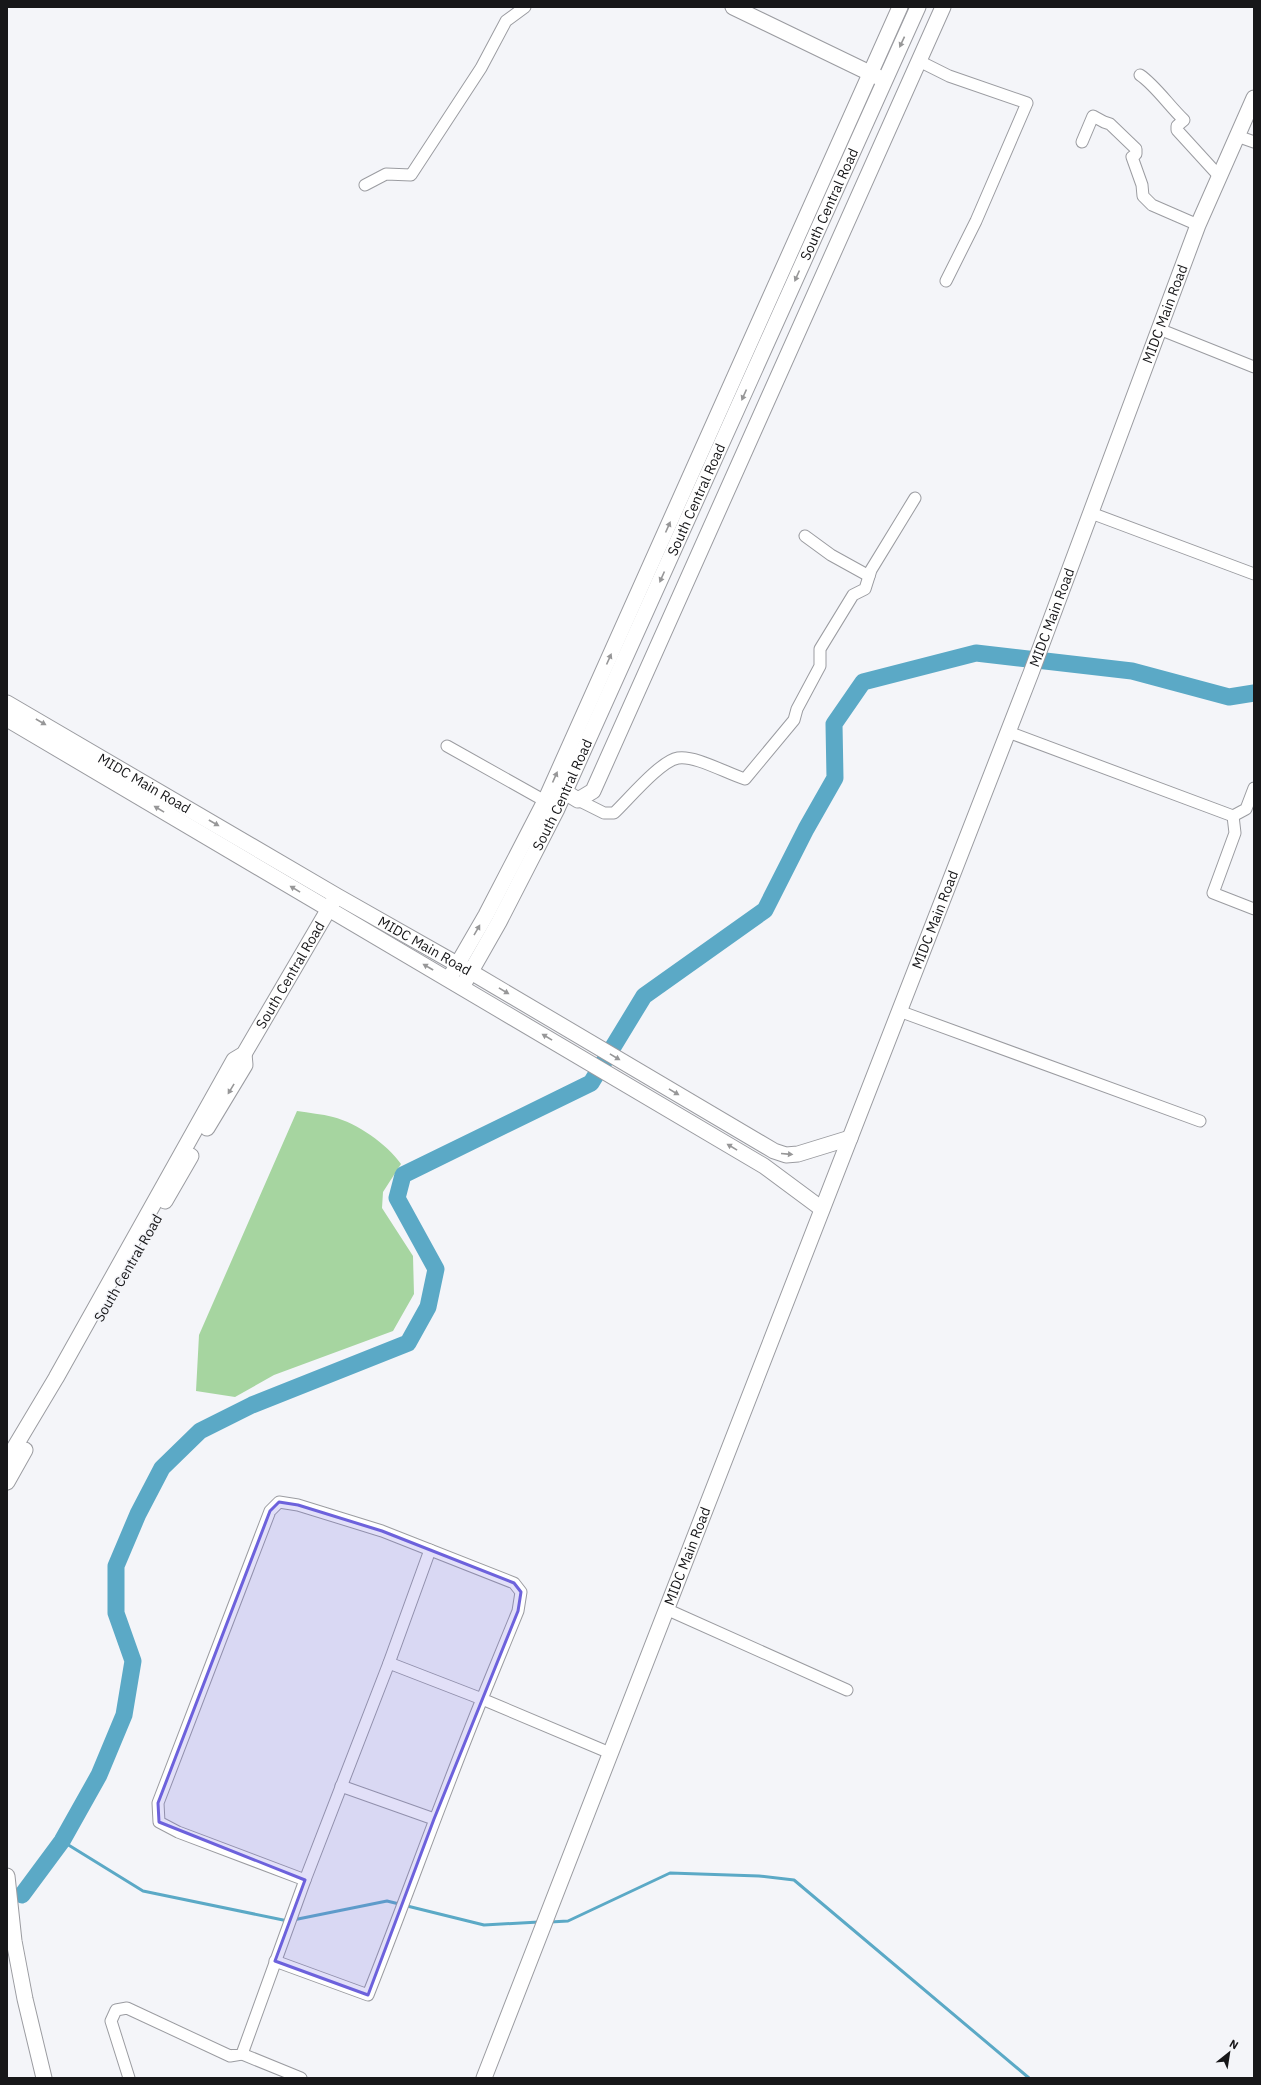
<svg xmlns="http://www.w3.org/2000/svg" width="1261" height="2085" viewBox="0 0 1261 2085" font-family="'IBM Plex Sans',sans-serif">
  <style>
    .green { fill: #a6d5a0 }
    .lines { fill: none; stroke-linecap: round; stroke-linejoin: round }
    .stream { stroke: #5ba9c6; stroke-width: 3 }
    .river { stroke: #5ba9c6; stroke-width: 17 }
    .street-casing { stroke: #9b9ca1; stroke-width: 13 }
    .secondary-casing { stroke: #9b9ca1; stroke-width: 17 }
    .street { stroke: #fff; stroke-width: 11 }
    .secondary { stroke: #fff; stroke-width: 15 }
    .oneway { fill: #979798 }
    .marked { fill: #6d62dc; fill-opacity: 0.2; stroke: #6d62dc; stroke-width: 3; stroke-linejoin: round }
    .labels { text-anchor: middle; stroke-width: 3; stroke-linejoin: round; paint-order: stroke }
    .street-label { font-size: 14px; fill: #171719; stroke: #f4f5f9 }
  </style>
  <rect width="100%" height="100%" fill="#f4f5f9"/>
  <path class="green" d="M 297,1111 C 309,1113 322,1114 333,1117 C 357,1123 387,1144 401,1164 L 383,1192 L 382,1208 L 413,1256 L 414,1294 L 393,1331 L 274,1375 L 235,1397 L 196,1391 L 199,1335 Z"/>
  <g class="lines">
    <g class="stream">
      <polyline points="62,1841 143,1891 288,1921"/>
      <polyline points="293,1920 387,1901 484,1925 539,1922"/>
      <polyline points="550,1922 568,1921 670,1873 759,1876 794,1880 1029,2078"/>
    </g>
    <polyline class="river" points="22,1895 62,1841 99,1775 124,1715 133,1661 116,1613 116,1566 138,1514 162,1468 200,1431 252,1405 408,1343 428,1307 436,1269 397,1198 403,1175 591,1083 644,996 765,910 806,829 835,778 834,724 863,682 976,653 1132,671 1229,697 1254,693"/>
    <defs>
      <g id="street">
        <polyline points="919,61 949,76 1027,103 976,221 946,281"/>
        <path d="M 1140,75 C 1155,85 1170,107 1184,120 L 1177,126 L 1177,130 L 1219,176"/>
        <polyline points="1237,136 1254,142"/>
        <polyline points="1082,142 1093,116 1104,122 1110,124 1136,149 1136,154 1132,157 1142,185 1143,196 1152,205 1198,225"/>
        <polyline points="365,185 386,174 411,175 481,68 506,21 525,7"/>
        <polyline points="1159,329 1254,367"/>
        <polyline points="1091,513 1254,574"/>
        <polyline points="805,536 831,555 869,576"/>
        <polyline points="1008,732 1233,816 1246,809 1254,788"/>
        <polyline points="447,746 545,801"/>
        <path d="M 578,800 L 604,813 L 614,813 C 628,800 660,761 678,758 C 695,755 728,774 745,779 L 794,720 L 797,709 L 820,666 L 820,649 L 853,595 L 865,589 L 871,570 L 915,498"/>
        <polyline points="1233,816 1235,833 1213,893 1254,909"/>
        <polyline points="899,1011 1200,1121"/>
        <polyline points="666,1609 847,1690"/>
        <polyline points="389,1663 430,1550"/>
        <polyline points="341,1786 434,1819"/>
        <path d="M 275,1961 L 368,1995 C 407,1897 442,1797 482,1699 L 389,1663 L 305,1880"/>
        <polyline points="242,2054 301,2078"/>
        <polyline points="129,2078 111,2021 116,2010 127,2008 230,2056 242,2054 305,1880 178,1832 159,1822 158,1803 270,1511 279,1502 298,1505 382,1531 514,1583 521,1592 518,1611 482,1699 610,1753"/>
      </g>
      <g id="secondary">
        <polyline points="733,7 880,78"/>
        <path id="s1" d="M 7,703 L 337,896 L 471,972 L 774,1151 L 786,1155 L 798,1154 L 850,1138"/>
        <polyline points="7,719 764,1166 822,1209"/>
        <polyline points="565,792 578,800 593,791 943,7"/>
        <polyline points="449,979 486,915 545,801 900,7"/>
        <path id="s2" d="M 462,987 L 499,922 L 557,809 L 918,7"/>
        <polyline points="207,1128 245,1065 244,1054"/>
        <polyline points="165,1201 191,1156"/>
        <path id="s3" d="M 7,1460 L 56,1378 L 234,1060 L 244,1054 L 334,900"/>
        <polyline points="7,1482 25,1450"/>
        <polyline points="7,1876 14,1941 25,1999 44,2078"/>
        <path id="s4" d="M 484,2078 L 1031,673 L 1198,225 L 1254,98"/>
      </g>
    </defs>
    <use href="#street" class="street-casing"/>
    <use href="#secondary" class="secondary-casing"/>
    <use href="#street" class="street"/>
    <use href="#secondary" class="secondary"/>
  </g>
  <defs><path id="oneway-solid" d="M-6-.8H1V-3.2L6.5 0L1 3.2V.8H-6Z"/></defs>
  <g class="oneway">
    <use href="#oneway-solid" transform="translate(902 42) rotate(115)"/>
    <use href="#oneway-solid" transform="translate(797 276) rotate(114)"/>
    <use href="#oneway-solid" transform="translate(744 395) rotate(114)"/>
    <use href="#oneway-solid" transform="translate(668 527) rotate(-66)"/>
    <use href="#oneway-solid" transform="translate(662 577) rotate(114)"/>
    <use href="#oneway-solid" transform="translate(609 659) rotate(-66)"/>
    <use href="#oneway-solid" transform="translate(41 722) rotate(30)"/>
    <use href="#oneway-solid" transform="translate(555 777) rotate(-66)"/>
    <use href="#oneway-solid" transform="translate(159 809) rotate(-149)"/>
    <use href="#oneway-solid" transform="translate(214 823) rotate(30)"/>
    <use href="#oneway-solid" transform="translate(295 889) rotate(-149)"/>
    <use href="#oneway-solid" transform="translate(477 930) rotate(-60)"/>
    <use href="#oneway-solid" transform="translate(428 967) rotate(-150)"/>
    <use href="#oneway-solid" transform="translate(504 991) rotate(31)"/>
    <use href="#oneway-solid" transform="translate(547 1037) rotate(-149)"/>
    <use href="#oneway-solid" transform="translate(615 1057) rotate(31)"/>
    <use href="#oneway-solid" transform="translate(231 1089) rotate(121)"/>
    <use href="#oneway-solid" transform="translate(674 1092) rotate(31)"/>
    <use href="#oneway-solid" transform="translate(732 1147) rotate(-149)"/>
    <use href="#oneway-solid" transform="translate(787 1154) rotate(5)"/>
  </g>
  <path class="marked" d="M 279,1502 L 298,1505 L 382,1531 L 514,1583 L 521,1592 L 518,1611 L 434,1819 L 368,1995 L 275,1961 L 305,1880 L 159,1822 L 158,1803 L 270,1511 Z"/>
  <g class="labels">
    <g class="street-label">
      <text dy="5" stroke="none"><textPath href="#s2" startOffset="865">South Central Road</textPath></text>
      <text dy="5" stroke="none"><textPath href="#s4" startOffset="1891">MIDC Main Road</textPath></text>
      <text dy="5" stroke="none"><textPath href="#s2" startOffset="541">South Central Road</textPath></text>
      <text dy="5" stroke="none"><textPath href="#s4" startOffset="1567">MIDC Main Road</textPath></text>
      <text dy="5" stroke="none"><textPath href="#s1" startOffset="159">MIDC Main Road</textPath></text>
      <text dy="5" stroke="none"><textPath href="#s2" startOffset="217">South Central Road</textPath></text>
      <text dy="5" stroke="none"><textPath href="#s4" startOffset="1243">MIDC Main Road</textPath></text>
      <text dy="5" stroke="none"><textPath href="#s1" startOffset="483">MIDC Main Road</textPath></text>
      <text dy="5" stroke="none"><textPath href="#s3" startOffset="563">South Central Road</textPath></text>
      <text transform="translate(128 1268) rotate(-60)" y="5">South Central Road</text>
      <text dy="5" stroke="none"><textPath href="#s4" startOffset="560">MIDC Main Road</textPath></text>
    </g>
  </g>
  <rect width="1261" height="2085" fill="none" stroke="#171719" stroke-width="16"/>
  <g transform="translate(1229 2053) rotate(30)" stroke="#f4f5f9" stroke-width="3" paint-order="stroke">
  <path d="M0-3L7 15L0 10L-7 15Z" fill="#171719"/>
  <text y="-6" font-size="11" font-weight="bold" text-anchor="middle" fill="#171719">N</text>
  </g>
</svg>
